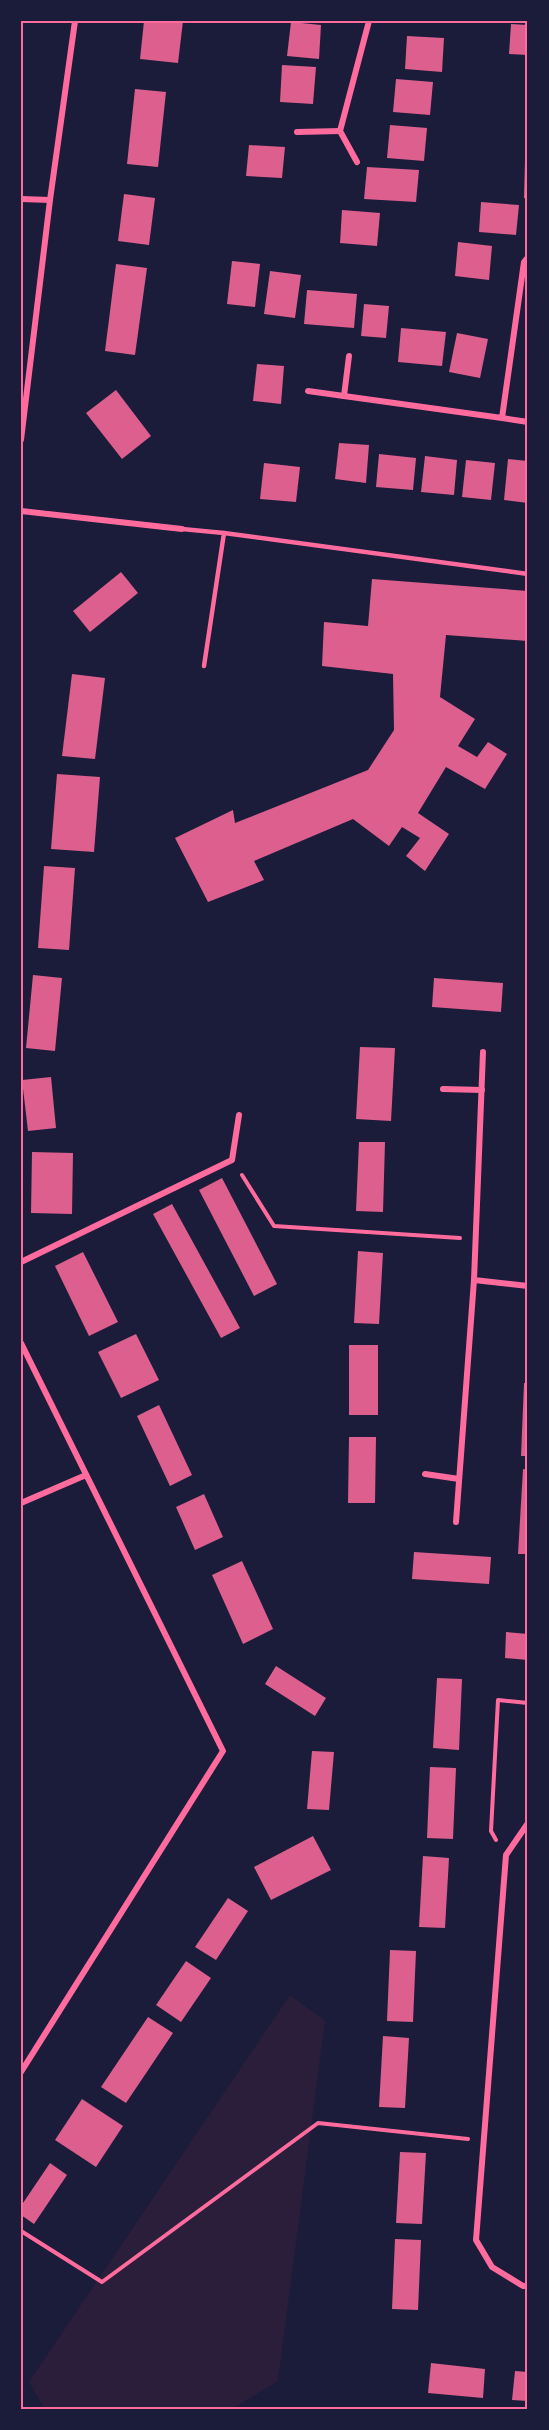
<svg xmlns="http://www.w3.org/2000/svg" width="549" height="2430" viewBox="0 0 549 2430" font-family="Helvetica,sans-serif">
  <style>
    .green { fill: #2a1e3b }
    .building { fill: #dd5f8e }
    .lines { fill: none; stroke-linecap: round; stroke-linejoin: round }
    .path { stroke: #ff6b9d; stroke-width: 4 }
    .service { stroke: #ff6b9d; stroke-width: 4.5 }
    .minor { stroke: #ff6b9d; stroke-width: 6 }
    .neatline { fill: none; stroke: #ff6b9d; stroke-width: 2 }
  </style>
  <rect width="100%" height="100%" fill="#1b1b3a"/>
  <polygon class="green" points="290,1995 325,2021 278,2381 232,2409 45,2409 29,2382"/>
  <g class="building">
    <polygon points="144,21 183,21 178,63 140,59"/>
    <polygon points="291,22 321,25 319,59 287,56"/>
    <polygon points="511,24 528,25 528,55 509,54"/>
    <polygon points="407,36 444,38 442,72 405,69"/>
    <polygon points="282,65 316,67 313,104 280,102"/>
    <polygon points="396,79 433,82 430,115 393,112"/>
    <polygon points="135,89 166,92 158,167 127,164"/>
    <polygon points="390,125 427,128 424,161 387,158"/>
    <polygon points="249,145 285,147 282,178 246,176"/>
    <polygon points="525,161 528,162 528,199 524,198"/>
    <polygon points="367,167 419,170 416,202 364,199"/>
    <polygon points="124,194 155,198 149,245 118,241"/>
    <polygon points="481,202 519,205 516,235 479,232"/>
    <polygon points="342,210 380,213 377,246 340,243"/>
    <polygon points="458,242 492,246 489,280 455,276"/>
    <polygon points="232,261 260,264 255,307 227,304"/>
    <polygon points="116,264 147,268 135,355 105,351"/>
    <polygon points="270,271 301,275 295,318 264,314"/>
    <polygon points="307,290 357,294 354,328 304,324"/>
    <polygon points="364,304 389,306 386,338 361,336"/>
    <polygon points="401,328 446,332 442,366 398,362"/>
    <polygon points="457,333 488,339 480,378 449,372"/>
    <polygon points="257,364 284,366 281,404 253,401"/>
    <polygon points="116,390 151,436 122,459 86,413"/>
    <polygon points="339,443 369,445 366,483 335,479"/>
    <polygon points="379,454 416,458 413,490 376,487"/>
    <polygon points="425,456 457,460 454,495 421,492"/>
    <polygon points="508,459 528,461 528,503 504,500"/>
    <polygon points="466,460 495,463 491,500 462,497"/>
    <polygon points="264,463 300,467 296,502 260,499"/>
    <polygon points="121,572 138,593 90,632 73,611"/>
    <polygon points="372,579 528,591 528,641 446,635 440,697 475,719 458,746 477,757 488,742 507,754 485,789 446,767 418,813 449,834 425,871 406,856 420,838 402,827 389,846 353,819 254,861 264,880 208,902 175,838 233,810 235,823 368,770 394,730 393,674 322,666 324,622 368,626"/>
    <polygon points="72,674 105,678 95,759 62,756"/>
    <polygon points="57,774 100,777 94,852 51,849"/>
    <polygon points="44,866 75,868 69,950 38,948"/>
    <polygon points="33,975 62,978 55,1051 26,1048"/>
    <polygon points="434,978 503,983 501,1012 432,1007"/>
    <polygon points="360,1047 395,1048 391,1121 356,1119"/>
    <polygon points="51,1077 56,1128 28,1131 22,1080"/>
    <polygon points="359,1142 385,1142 383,1212 356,1211"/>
    <polygon points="32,1152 73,1153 72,1214 31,1213"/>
    <polygon points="222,1178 277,1284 254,1296 199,1190"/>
    <polygon points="172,1204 240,1328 221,1338 153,1214"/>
    <polygon points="358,1251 383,1253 379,1324 354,1323"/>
    <polygon points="83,1252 118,1322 89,1336 55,1266"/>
    <polygon points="136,1334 159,1380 121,1398 98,1352"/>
    <rect x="349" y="1345" width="29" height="70"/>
    <polygon points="524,1383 528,1383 528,1456 521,1456"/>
    <polygon points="159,1405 192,1475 170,1486 137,1416"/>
    <polygon points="349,1437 376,1437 375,1503 348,1503"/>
    <polygon points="523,1469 528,1470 528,1554 518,1554"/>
    <polygon points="204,1494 223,1537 195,1550 176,1507"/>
    <polygon points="414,1552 491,1557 489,1584 412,1579"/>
    <polygon points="242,1561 273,1629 243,1644 212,1575"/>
    <polygon points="506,1632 528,1634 528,1660 505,1658"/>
    <polygon points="276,1666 326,1698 315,1716 265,1684"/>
    <polygon points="437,1678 462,1679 459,1750 433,1748"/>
    <polygon points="312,1751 334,1752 329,1810 307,1809"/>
    <polygon points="430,1767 456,1768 453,1839 427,1838"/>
    <polygon points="313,1836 331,1870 271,1900 254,1867"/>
    <polygon points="423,1856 449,1858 445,1928 419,1927"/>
    <polygon points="228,1898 248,1911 216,1960 195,1947"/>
    <polygon points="390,1950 416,1951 413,2022 387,2021"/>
    <polygon points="186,1961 211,1978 181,2022 156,2005"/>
    <polygon points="148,2017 173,2033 126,2103 101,2087"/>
    <polygon points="383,2036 409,2038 405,2108 379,2107"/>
    <polygon points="82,2099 123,2126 96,2167 55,2140"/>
    <polygon points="400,2152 426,2153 422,2224 396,2223"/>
    <polygon points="50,2163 67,2175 34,2224 21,2215 21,2206"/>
    <polygon points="395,2239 421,2240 418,2310 392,2309"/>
    <polygon points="431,2363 485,2369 483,2398 428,2393"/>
    <polygon points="515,2371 528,2372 528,2401 512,2400"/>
  </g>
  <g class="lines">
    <g class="path">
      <polyline points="242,1175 274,1226 460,1238"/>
      <polyline points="496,1840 491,1831 498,1700 528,1703"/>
      <polyline points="21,2231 102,2282 318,2123 468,2139"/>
    </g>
    <g class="service">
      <polyline points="182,529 224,533 204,666"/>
      <polyline points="224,533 528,574"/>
    </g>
    <g class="minor">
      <polyline points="297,132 340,131"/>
      <polyline points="357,162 340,131 369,21"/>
      <polyline points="21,199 50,200"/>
      <polyline points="308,391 502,418 524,262 528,257"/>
      <polyline points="344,396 349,356"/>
      <polyline points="502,418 528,422"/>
      <polyline points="21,440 50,200 75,21"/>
      <polyline points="21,511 182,529"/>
      <polyline points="483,1052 474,1280 528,1286"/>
      <polyline points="443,1089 482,1090"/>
      <polyline points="21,1262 232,1160 239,1115"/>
      <polyline points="21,1343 223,1751 21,2072"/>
      <polyline points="425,1474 459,1479"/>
      <polyline points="21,1503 86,1475"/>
      <polyline points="456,1522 474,1280"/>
      <polyline points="528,1823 506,1855 476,2240 492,2267 523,2286 528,2286"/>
    </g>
  </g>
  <rect width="549" height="2430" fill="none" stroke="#1b1b3a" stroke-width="45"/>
  <rect x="22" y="22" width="504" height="2386" class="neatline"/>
</svg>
